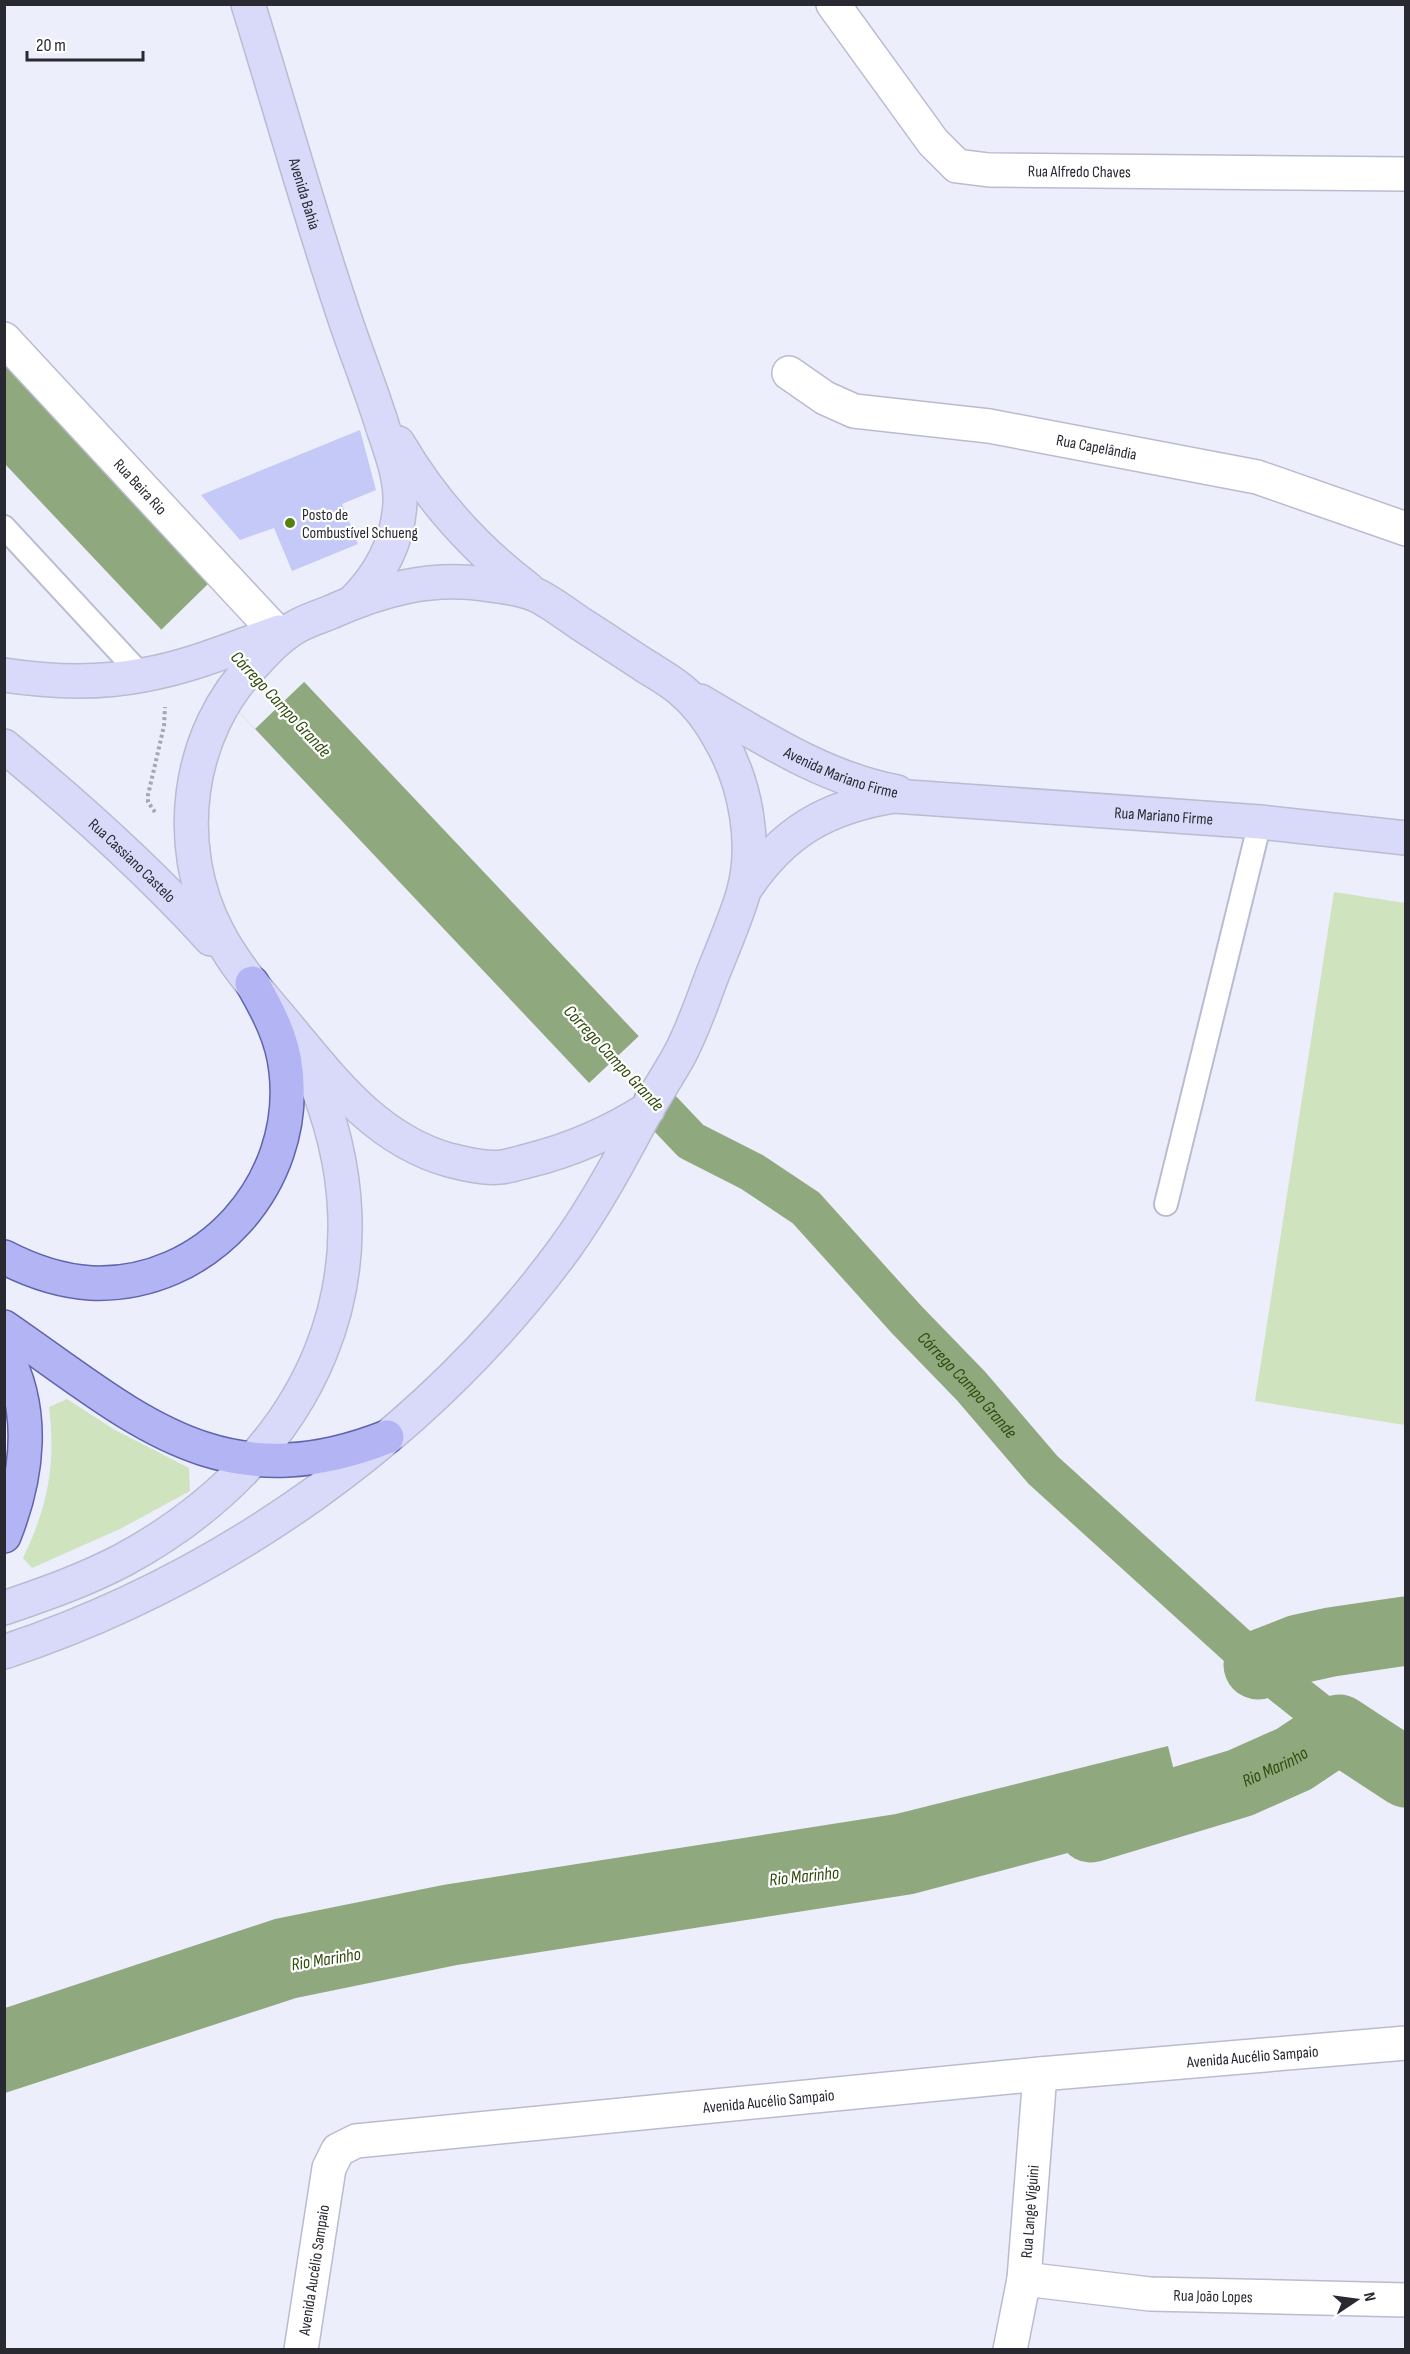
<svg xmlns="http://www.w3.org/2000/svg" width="1410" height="2354" viewBox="0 0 1410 2354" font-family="'Sofia Sans Condensed',sans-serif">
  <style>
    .green { fill: #cfe3bf }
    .water { fill: #90a87d }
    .pier { fill: #eceefb }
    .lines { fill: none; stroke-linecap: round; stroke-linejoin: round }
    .canal { stroke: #90a87d; stroke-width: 40 }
    .river { stroke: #90a87d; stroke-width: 69 }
    .building { fill: #c4c9f7 }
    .lane-casing { stroke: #b9bcd1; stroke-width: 26 }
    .street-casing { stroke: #b9bcd1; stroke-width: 36 }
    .secondary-casing { stroke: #b9bcd1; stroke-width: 36 }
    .primary-casing { stroke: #6163ab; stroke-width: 36 }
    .path { stroke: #a5a7b2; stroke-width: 4; stroke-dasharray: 3 3; stroke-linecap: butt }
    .lane { stroke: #fff; stroke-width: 22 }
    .street { stroke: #fff; stroke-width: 33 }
    .secondary { stroke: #d9daf9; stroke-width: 33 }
    .primary { stroke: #b3b4f4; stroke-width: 33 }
    .poi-dot { fill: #538213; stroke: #fff; stroke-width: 2 }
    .labels { text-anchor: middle; stroke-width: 4.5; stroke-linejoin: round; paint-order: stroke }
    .street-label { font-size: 16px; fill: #282931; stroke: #fff }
    .poi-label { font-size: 16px; fill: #282931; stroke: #fff; text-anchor: start }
    .water-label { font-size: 18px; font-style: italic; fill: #2f4c0c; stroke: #fff }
  </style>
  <rect width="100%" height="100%" fill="#eceefb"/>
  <g class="green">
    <polygon points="1334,892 1405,903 1405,1425 1255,1401"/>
    <path d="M 67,1399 L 115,1430 L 189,1468 L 190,1491 L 122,1528 L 32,1568 L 23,1558 C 48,1506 56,1465 49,1407 Z"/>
  </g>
  <g class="water">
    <polygon points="4,364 716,1118 592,1086 5,464"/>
    <polygon points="1168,1746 1187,1825 1083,1849 913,1894 457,1965 296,1998 5,2093 5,2008 275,1919 443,1885 896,1814"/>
  </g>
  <g class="pier">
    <polygon points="210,582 305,681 255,729 161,630"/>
    <polygon points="641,1034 719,1117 667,1168 587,1085"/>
  </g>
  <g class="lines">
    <path class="canal" id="s1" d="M 653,1101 L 691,1141 L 752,1172 L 806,1208 L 907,1320 L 971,1386 L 1043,1470 L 1258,1665 L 1339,1729"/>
    <g class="river">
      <polyline points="1258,1665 1299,1649 1331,1642 1406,1631"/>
      <path id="s2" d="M 1091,1828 L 1240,1783 L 1294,1759 L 1339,1729 L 1406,1773"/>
    </g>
  </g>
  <polygon class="building" points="360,430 376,490 342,504 358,544 292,571 274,528 240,540 201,495"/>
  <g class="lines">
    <defs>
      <g id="lane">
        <polyline points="4,527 142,676"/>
        <polyline points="1166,1204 1260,822"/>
      </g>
      <g id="street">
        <path id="s3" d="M 833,4 L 933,142 L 957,166 L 989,170 L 1406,174"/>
        <path id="s4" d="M 4,339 L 277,633"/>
        <path id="s5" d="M 789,373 L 825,398 L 854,411 L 989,426 L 1257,477 L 1406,529"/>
        <path id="s6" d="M 1024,2279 L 1150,2294 L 1406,2300"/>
        <path id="s7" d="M 301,2350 L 329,2168 L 338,2150 L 356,2141 L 1040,2074 L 1406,2043"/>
        <path id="s8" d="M 1010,2350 L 1024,2279 L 1040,2074"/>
      </g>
      <g id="secondary">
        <path id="s9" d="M 248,4 C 279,104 307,205 340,304 C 353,345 370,386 383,428 C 391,452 401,477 400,503 C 398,542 380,575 353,602"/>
        <path d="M 398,443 C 432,501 475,549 528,589"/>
        <path d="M 4,675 C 50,682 97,684 143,675 C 190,667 234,648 279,632"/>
        <path id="s10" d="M 700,701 C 763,738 824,778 897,792"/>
        <path id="s11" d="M 4,746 C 77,806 147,869 211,939"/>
        <path id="s12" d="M 745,889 C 783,832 826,807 894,796 L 1260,822 L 1406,838"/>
        <path d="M 4,1608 C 45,1594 85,1580 123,1560 C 312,1458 400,1270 309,1067"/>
        <path d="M 4,1652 C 224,1579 428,1435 565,1248 C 596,1205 621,1158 646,1111 C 657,1092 669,1074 680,1054 C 692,1031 701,1006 710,981 C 721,952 734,924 743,894 C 757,845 746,785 721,741 C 711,722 697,703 680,689 C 670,681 658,674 647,667 C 625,653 603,638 581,624 C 566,614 551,602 536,595 C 520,588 501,586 484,584 C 430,576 380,590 331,612 C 319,617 305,621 294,628 C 279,637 267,650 255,663 C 186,733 172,846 218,933 C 238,972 270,1004 297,1038 C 340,1090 382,1141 449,1160 C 465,1164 485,1169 501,1167 C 510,1166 519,1163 527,1161 C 572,1150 609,1134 648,1109"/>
      </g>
      <g id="primary">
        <path d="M 4,1257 C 31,1271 60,1281 91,1283 C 206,1288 299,1184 286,1071 C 283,1039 268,1011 252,983"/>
        <path d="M 4,1327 C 135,1417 219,1503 387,1437"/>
        <path d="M 4,1351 C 36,1410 28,1476 4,1536"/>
      </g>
    </defs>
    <use href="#lane" class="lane-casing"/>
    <use href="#street" class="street-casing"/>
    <use href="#secondary" class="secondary-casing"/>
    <use href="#primary" class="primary-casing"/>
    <polyline class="path" points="155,812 148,802 148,795 164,726 165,707"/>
    <use href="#lane" class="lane"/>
    <use href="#street" class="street"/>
    <use href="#secondary" class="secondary"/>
    <use href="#primary" class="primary"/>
  </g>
  <circle class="poi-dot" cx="290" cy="523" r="6"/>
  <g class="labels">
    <g class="street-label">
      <text dy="6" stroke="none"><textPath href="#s3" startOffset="327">Rua Alfredo Chaves</textPath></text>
      <text dy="6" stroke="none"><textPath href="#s9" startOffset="198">Avenida Bahia</textPath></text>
      <text dy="6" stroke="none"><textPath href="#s5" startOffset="321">Rua Capelândia</textPath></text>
      <text dy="6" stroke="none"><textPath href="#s4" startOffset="201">Rua Beira Rio</textPath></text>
      <text dy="6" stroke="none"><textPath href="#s10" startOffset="159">Avenida Mariano Firme</textPath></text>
      <text dy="6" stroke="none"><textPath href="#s12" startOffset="452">Rua Mariano Firme</textPath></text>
      <text dy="6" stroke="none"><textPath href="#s11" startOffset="172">Rua Cassiano Castelo</textPath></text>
      <text dy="6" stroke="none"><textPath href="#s7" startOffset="1125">Avenida Aucélio Sampaio</textPath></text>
      <text dy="6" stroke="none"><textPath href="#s7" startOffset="639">Avenida Aucélio Sampaio</textPath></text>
      <text dy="6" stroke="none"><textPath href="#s8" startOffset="140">Rua Lange Viguini</textPath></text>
      <text dy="6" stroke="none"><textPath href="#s7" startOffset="81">Avenida Aucélio Sampaio</textPath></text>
      <text dy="6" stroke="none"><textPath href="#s6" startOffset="190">Rua João Lopes</textPath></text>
    </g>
    <g class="poi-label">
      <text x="302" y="520">Posto de<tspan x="302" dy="18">Combustível Schueng</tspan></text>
    </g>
    <g class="water-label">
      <text transform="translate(281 704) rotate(47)" y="6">Córrego Campo Grande</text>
      <text transform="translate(614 1058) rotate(47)" y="6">Córrego Campo Grande</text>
      <text dy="6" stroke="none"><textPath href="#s1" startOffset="428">Córrego Campo Grande</textPath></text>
      <text dy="6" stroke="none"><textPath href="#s2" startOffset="194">Rio Marinho</textPath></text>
      <text transform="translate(804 1876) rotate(-6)" y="6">Rio Marinho</text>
      <text transform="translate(326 1959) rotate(-9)" y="6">Rio Marinho</text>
    </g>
  </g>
  <rect width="1410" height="2354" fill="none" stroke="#282931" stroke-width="12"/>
  <g transform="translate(1356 2300) rotate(77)" stroke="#ffffff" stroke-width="4.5" paint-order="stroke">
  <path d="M0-4.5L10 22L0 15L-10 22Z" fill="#282931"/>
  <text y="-9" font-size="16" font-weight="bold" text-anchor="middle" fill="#282931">N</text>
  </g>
  <path d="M27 51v9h116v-9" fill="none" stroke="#282931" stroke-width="3"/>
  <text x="36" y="51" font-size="18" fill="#282931" stroke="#ffffff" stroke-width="4.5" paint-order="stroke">20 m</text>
</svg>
